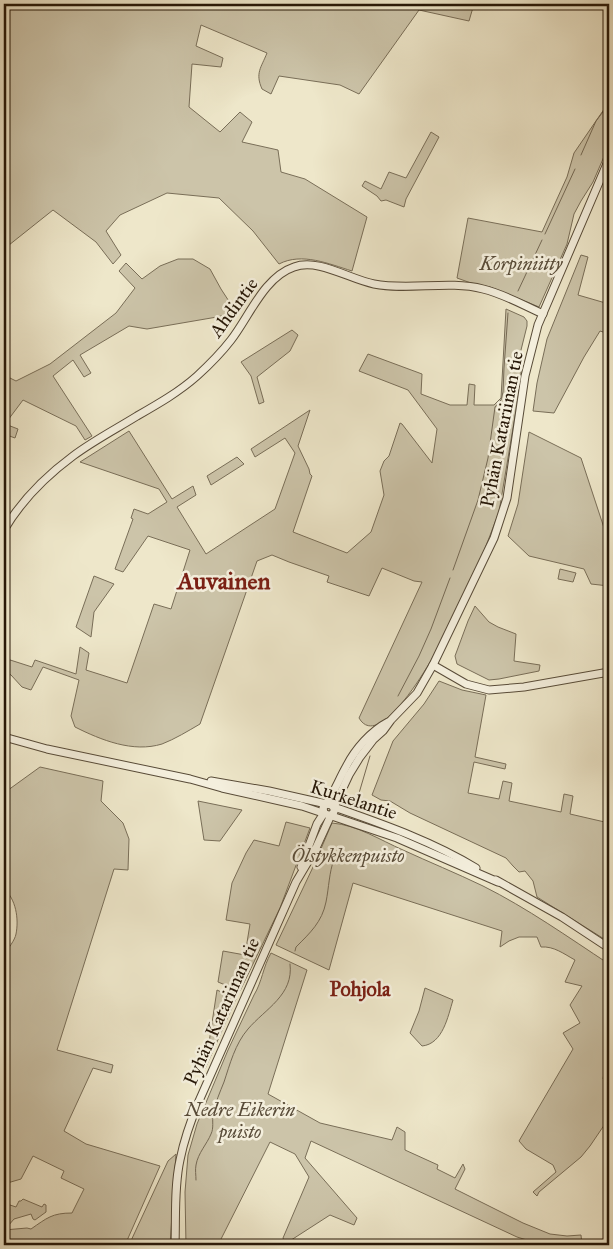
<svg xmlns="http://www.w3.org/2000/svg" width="613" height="1249" viewBox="0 0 613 1249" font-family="'IM FELL Great Primer',serif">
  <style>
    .green { fill: #ccc4a9; stroke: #796e58 }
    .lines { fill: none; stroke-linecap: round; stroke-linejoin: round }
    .stream { stroke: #756954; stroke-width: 1 }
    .minor-casing { stroke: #584b38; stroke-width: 9 }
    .minor { stroke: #f4efdd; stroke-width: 7 }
    .labels { text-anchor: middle; stroke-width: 5; stroke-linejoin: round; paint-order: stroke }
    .park-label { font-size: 19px; font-style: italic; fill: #584b38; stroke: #f4efdd }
    .street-label { font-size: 19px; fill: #261707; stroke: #f4efdd }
    .neighbourhood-label { font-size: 20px; font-weight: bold; fill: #7a1f14; stroke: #f4efdd }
    .district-label { font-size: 24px; font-weight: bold; fill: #7a1f14; stroke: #f4efdd }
  </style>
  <rect width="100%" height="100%" fill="#eee7ca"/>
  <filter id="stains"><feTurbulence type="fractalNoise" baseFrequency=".004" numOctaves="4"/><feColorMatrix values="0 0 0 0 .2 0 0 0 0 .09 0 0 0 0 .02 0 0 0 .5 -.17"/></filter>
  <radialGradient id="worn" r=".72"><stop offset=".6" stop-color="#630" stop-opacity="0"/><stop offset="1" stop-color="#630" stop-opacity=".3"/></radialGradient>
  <g class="green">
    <path d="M 4,4 L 474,4 L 469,21 L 419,10 L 359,94 L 340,85 L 279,76 L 271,94 L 262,89 C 255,73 261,68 267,53 L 201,25 L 196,46 L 223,58 L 221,67 L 192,64 L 189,107 L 220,132 L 240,112 L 252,122 L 242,142 L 278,150 L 281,172 L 305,179 L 367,217 L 352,271 C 329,264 302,252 279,264 L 253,231 L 219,198 L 167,193 L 120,215 L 106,231 L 121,255 L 113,264 L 96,242 L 53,210 L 4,249 Z"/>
    <polygon points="609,102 609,145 593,182 581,201 574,214 567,244 539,307 490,287 471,283 457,278 468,218 542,232 567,177 574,153"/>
    <polygon points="431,132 439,137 406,199 404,207 386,200 381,201 377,196 362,186 365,181 381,189 389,172 406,178"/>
    <polygon points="581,255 588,257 578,295 609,304 609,334 600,331 584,357 554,413 533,411 537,383 547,339"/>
    <polygon points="178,259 193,259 210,269 221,289 236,312 217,317 147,329 129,326 80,355 91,373 84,377 73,360 53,376 92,436 85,440 76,426 23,400 5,424 18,429 15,438 4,434 4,375 16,381 50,364 116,313 135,288 119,271 126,263 142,279 160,266"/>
    <path d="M 506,309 L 524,317 L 527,321 L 527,326 L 519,358 L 521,368 L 521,380 L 499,512 L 484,551 L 433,657 C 425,671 378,751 359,718 L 422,582 L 414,581 L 382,568 L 369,596 L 327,582 L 329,576 L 289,562 L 272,555 L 257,561 L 200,724 C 188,731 175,739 162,744 C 133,753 101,740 75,727 L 71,716 L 79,680 L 43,667 L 31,690 L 22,687 L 11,675 L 4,671 L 4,658 L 32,667 L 35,660 L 76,674 L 80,647 L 89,653 L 86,670 L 127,683 L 154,604 L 171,609 L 190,550 L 148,536 L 123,572 L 115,569 L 133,519 L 131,518 L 134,509 L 148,514 L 167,502 L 159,489 L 80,462 L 129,431 L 172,499 L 193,486 L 196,495 L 177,507 L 206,554 L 275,509 L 295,453 L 285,438 L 255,457 L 251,449 L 310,410 L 298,446 L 309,469 L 310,474 L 312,476 L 293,532 L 347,553 L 371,532 L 384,495 L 380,471 L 384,461 L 389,456 L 400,423 L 402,424 L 432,463 L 437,429 L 408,390 L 359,371 L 368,354 L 422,374 L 421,394 L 450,405 L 467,405 L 469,384 L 475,385 L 474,405 L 494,405 L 501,398 Z"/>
    <polygon points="292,330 298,335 290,351 257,377 264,402 259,404 251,376 241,362"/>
    <polygon points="529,432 581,458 609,543 609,586 591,584 584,569 529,556 508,536 518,504"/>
    <polygon points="237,457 244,464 211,485 207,476"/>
    <polygon points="560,569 576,573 573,582 558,579"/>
    <polygon points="94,576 114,584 94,612 91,637 76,627"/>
    <polygon points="475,606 489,622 498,627 516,634 514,661 540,665 539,671 499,679 489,680 457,664 455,656 468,621"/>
    <polygon points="439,681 462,690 486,695 475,757 506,764 505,769 474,762 468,793 499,799 503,781 512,783 509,801 561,812 564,794 573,796 570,814 609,823 609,942 537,897 533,881 525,871 519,872 513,866 506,858 410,813 390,801 381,800 372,795 393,741 424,704"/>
    <path d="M 40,767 L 103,781 L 101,801 L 123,823 L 129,839 L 128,870 L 114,869 L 57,1050 L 113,1065 L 111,1073 L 93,1068 L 64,1131 L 86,1144 L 160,1166 L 125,1245 L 4,1245 L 4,1230 L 27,1228 L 31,1229 C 47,1218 52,1213 72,1213 L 84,1189 L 61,1178 L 64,1171 L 33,1156 L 21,1179 L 4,1184 L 4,1172 L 8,1163 L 4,1160 L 4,954 C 8,949 15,940 16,934 C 19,919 16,899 4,889 L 4,793 Z"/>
    <polygon points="198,801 242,810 220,841 204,840"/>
    <polygon points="286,822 310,828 280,908 240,991 218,982 223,951 245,955 250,924 226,920 232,883 246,853 254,840 279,846"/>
    <path d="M 332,823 C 357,825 380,840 403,850 C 429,862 456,873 483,886 C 527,908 568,937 609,964 L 609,1056 L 606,1060 L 603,1079 L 609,1085 L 609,1118 L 590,1146 L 581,1157 L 539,1192 L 537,1196 L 533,1192 L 556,1172 L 553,1165 L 526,1149 L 519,1141 L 573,1049 L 563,1033 L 580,1023 L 570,1005 L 582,986 L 565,982 L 575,960 C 564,954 554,946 541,947 L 537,937 L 519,937 L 509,941 L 500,947 L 502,931 L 353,883 L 329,970 L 276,945 L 314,865 Z"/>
    <path d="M 271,953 L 307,970 L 268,1094 L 320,1123 L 392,1140 L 397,1127 L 405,1132 L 405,1150 L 438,1165 L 437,1169 L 455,1178 L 463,1164 L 465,1169 L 455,1189 L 523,1223 L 550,1234 L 567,1236 L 581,1235 L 582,1245 L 575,1245 L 575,1242 L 543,1245 L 517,1237 L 311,1141 L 305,1158 L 357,1218 L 354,1225 L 330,1215 L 285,1244 L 283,1238 L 309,1177 L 295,1154 L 270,1142 L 218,1245 L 186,1245 L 185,1192 L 188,1155 L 197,1124 L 228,1050 L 254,995 C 262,982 263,967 271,953 Z"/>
    <path d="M 425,988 L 453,1000 C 448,1016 443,1044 422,1046 L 410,1033 L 419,1011 Z"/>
    <polygon points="217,990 236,999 205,1069"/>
    <polygon points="176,1154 170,1245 129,1245 168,1161"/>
    <polygon points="23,1199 42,1207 44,1204 46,1205 46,1212 35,1220 33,1219 31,1214 14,1219 8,1226 4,1227 4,1203 16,1207 19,1201 21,1201"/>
  </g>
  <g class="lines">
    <g class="stream">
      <polyline points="581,155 596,121 609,104"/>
      <polyline points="545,234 575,169"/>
      <polyline points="518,291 542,240"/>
      <polyline points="453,570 478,500 488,458 495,407 501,400 503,392 504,368 508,313"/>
      <polyline points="398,696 419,656 431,629 450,578"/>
      <polyline points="357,800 370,756"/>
      <path d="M 295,951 L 296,947 C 310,933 322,922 326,902 C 329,887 329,873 334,859"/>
      <path d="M 196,1180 C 196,1175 195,1170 196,1165 C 198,1153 207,1144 211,1134 C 214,1128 212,1121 213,1115 C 215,1103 220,1092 224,1082 C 230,1064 235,1044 248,1029 C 265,1009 294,995 290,964"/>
    </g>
    <defs>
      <g id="minor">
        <path d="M 4,530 C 21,501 46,476 73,456 C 93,441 116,429 137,416 C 158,404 179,392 197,376 C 209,365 221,353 231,340 C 249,317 264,277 294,267 C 318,258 349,279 374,284 C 409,291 448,280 483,289 C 504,294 523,305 543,314"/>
        <polyline points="433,665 466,684 489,690 524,687 609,672"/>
        <polyline points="4,737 47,749 190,779 222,788 302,806 397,838 498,882"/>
        <path d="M 211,781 L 269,791 L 331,805 L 334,807 C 382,824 432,841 476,868"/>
        <path d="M 301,867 L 317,824 L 324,813 L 323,808 C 333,796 338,781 346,767 C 355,749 371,731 388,722"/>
        <polyline points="496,880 562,917 609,948"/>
        <path d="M 175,1245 C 176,1218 174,1187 180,1160 C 184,1140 191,1120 199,1101 L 296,882 L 315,850 L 331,815 L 334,812 L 334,807 L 349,775 L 360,757 L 373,740 L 383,731 L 391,720 L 417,693 L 433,665 L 494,538 L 507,498 L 525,376 L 538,325 L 609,159"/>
      </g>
    </defs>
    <use href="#minor" class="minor-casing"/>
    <use href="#minor" class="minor"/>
  </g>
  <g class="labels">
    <g class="park-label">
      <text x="521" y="270">Korpiniitty</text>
      <text x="348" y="862">Ölstykkenpuisto</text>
      <text x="240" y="1116">Nedre Eikerin<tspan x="240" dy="22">puisto</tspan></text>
    </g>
    <g class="street-label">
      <text transform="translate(233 307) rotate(-54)" y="7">Ahdintie</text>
      <text transform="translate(501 429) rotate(-79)" y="7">Pyhän Katariinan tie</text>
      <text transform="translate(354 799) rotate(18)" y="7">Kurkelantie</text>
      <text transform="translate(221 1011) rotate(-66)" y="7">Pyhän Katariinan tie</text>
    </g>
    <g class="neighbourhood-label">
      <text x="360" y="996">Pohjola</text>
    </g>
    <g class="district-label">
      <text x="224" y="589">Auvainen</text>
    </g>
  </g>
  <rect width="613" height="1249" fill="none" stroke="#eee7ca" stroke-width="20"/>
  <rect x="5" y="5" width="603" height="1239" fill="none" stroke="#261707" stroke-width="2.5"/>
  <rect x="10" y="10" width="593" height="1229" fill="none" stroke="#261707"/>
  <rect width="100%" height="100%" filter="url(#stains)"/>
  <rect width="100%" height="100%" fill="url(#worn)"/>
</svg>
